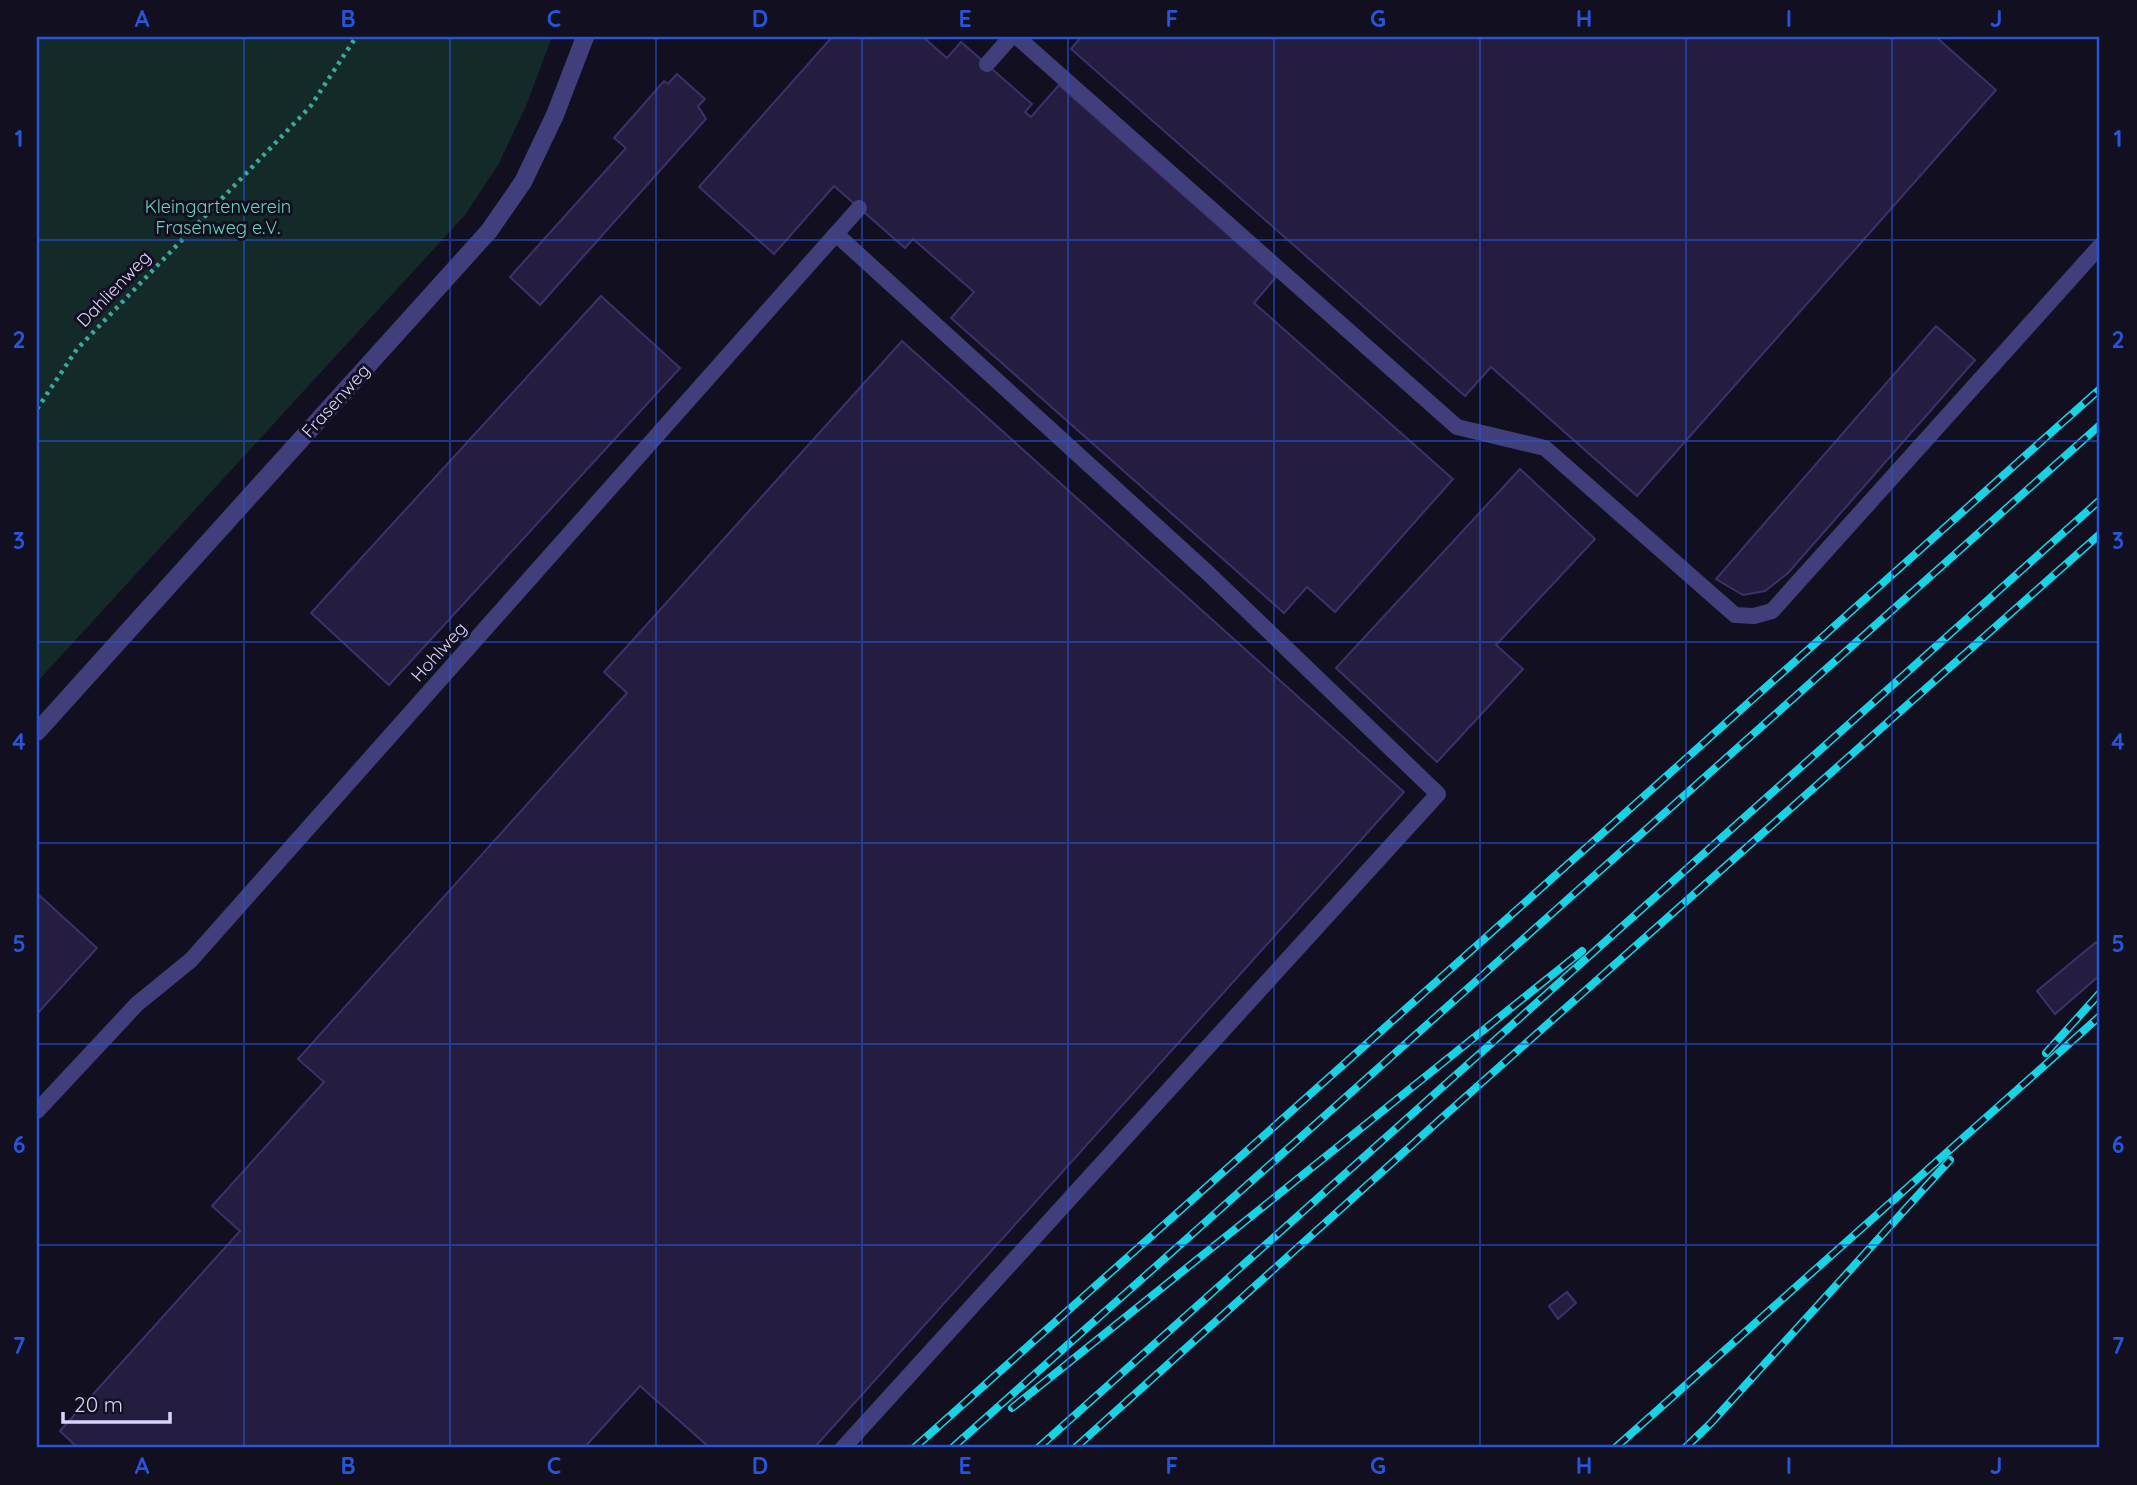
<svg xmlns="http://www.w3.org/2000/svg" width="2137" height="1485" viewBox="0 0 2137 1485" font-family="Quicksand,sans-serif">
  <style>
    .green { fill: #132a29 }
    .building { fill: #241d40; stroke: #3c316a; stroke-width: 2 }
    .lines { fill: none; stroke-linecap: round; stroke-linejoin: round }
    .path { stroke: #3aa9a0; stroke-width: 4.5; stroke-dasharray: 3.5 5; stroke-linecap: butt }
    .lane { stroke: #403f7b; stroke-width: 16 }
    .street { stroke: #403f7b; stroke-width: 18 }
    .rail-casing { stroke: #16d3e5; stroke-width: 8 }
    .rail { stroke: #120f21; stroke-width: 5; stroke-dasharray: 16; stroke-linecap: butt }
    .grid { fill: none; stroke: #2655da; stroke-width: 2; stroke-opacity: 0.55 }
    .labels { text-anchor: middle; stroke-width: 6; stroke-linejoin: round; paint-order: stroke }
    .park-label { font-size: 18px; fill: #66d4b7; stroke: #120f21 }
    .street-label { font-size: 18px; fill: #d7d3fb; stroke: #120f21 }
    .neatline { fill: none; stroke: #2655da; stroke-width: 2.5 }
    .grid-label { font-size: 23px; text-anchor: middle; font-weight: bold; fill: #2655da }
  </style>
  <rect width="100%" height="100%" fill="#120f21"/>
  <polygon class="green" points="37,37 552,37 526,106 498,165 465,215 37,682"/>
  <g class="building">
    <polygon points="832,37 869,37 872,39 874,37 923,37 947,58 961,42 1032,104 1025,112 1031,117 1059,85 1276,277 1254,303 1453,479 1335,612 1307,587 1284,613 951,318 974,292 913,239 905,248 834,186 774,254 699,187"/>
    <polygon points="1081,37 1936,37 1996,90 1637,496 1491,367 1465,396 1071,49"/>
    <polygon points="677,74 705,99 698,106 706,119 540,305 510,277 626,148 614,138 664,81 668,84"/>
    <polygon points="601,296 680,368 389,685 311,613"/>
    <polygon points="1936,326 1975,360 1788,573 1765,591 1743,595 1716,579"/>
    <polygon points="902,341 1404,792 814,1448 710,1448 640,1386 584,1448 78,1448 60,1431 240,1231 212,1206 324,1082 298,1059 627,693 604,672"/>
    <polygon points="1520,469 1595,539 1496,645 1523,669 1437,762 1336,668"/>
    <polygon points="40,896 97,948 37,1014 37,899"/>
    <polygon points="2096,942 2100,946 2100,975 2055,1014 2037,991"/>
    <polygon points="1567,1292 1576,1303 1558,1319 1549,1306"/>
  </g>
  <g class="lines">
    <polyline class="path" points="37,409 77,349 310,107 356,37"/>
    <g class="lane">
      <polyline points="1017,37 1457,427 1545,448 1735,615 1754,616 1772,611 2100,246"/>
      <polyline points="987,64 1011,37"/>
      <polyline points="836,234 1209,574 1438,794 843,1448"/>
      <polyline points="37,1111 137,1004 191,960 859,208"/>
    </g>
    <polyline class="street" points="37,732 489,231 523,182 555,115 585,37"/>
    <defs>
      <g id="rail">
        <polyline points="2046,1053 2100,993"/>
        <polyline points="1012,1408 1582,951"/>
        <polyline points="914,1448 2100,389"/>
        <polyline points="952,1448 2100,425"/>
        <polyline points="1038,1448 2100,500"/>
        <polyline points="1075,1448 1444,1116 2100,534"/>
        <polyline points="1615,1448 2100,1016"/>
        <polyline points="1685,1448 1711,1423 1950,1160"/>
      </g>
    </defs>
    <use href="#rail" class="rail-casing"/>
    <use href="#rail" class="rail"/>
  </g>
  <path class="grid" d="M 244,37 L 244,1448M 450,37 L 450,1448M 656,37 L 656,1448M 862,37 L 862,1448M 1068,37 L 1068,1448M 1274,37 L 1274,1448M 1480,37 L 1480,1448M 1686,37 L 1686,1448M 1892,37 L 1892,1448M 37,240 L 2100,240M 37,441 L 2100,441M 37,642 L 2100,642M 37,843 L 2100,843M 37,1044 L 2100,1044M 37,1245 L 2100,1245"/>
  <g class="labels">
    <g class="park-label">
      <text x="218" y="213">Kleingartenverein<tspan x="218" dy="21">Frasenweg e.V.</tspan></text>
    </g>
    <g class="street-label">
      <text transform="translate(114 289) rotate(-46)" y="6">Dahlienweg</text>
      <text transform="translate(336 401) rotate(-48)" y="6">Frasenweg</text>
      <text transform="translate(439 652) rotate(-48)" y="6">Hohlweg</text>
    </g>
  </g>
  <rect width="2137" height="1485" fill="none" stroke="#120f21" stroke-width="77"/>
  <path d="M63 1412v10h107v-10" fill="none" stroke="#d7d3fb" stroke-width="3.5"/>
  <text x="74" y="1412" font-size="21" fill="#d7d3fb" stroke="#120f21" stroke-width="5" paint-order="stroke">20 m</text>
  <rect x="38" y="38" width="2060" height="1408" class="neatline"/>
  <g class="grid-label">
    <text x="142" y="27">A</text>
    <text x="348" y="27">B</text>
    <text x="554" y="27">C</text>
    <text x="760" y="27">D</text>
    <text x="965" y="27">E</text>
    <text x="1172" y="27">F</text>
    <text x="1378" y="27">G</text>
    <text x="1584" y="27">H</text>
    <text x="1789" y="27">I</text>
    <text x="1996" y="27">J</text>
    <text x="19" y="147">1</text>
    <text x="2118" y="147">1</text>
    <text x="19" y="348">2</text>
    <text x="2118" y="348">2</text>
    <text x="19" y="549">3</text>
    <text x="2118" y="549">3</text>
    <text x="19" y="750">4</text>
    <text x="2118" y="750">4</text>
    <text x="19" y="952">5</text>
    <text x="2118" y="952">5</text>
    <text x="19" y="1153">6</text>
    <text x="2118" y="1153">6</text>
    <text x="19" y="1354">7</text>
    <text x="2118" y="1354">7</text>
    <text x="142" y="1474">A</text>
    <text x="348" y="1474">B</text>
    <text x="554" y="1474">C</text>
    <text x="760" y="1474">D</text>
    <text x="965" y="1474">E</text>
    <text x="1172" y="1474">F</text>
    <text x="1378" y="1474">G</text>
    <text x="1584" y="1474">H</text>
    <text x="1789" y="1474">I</text>
    <text x="1996" y="1474">J</text>
  </g>
</svg>
